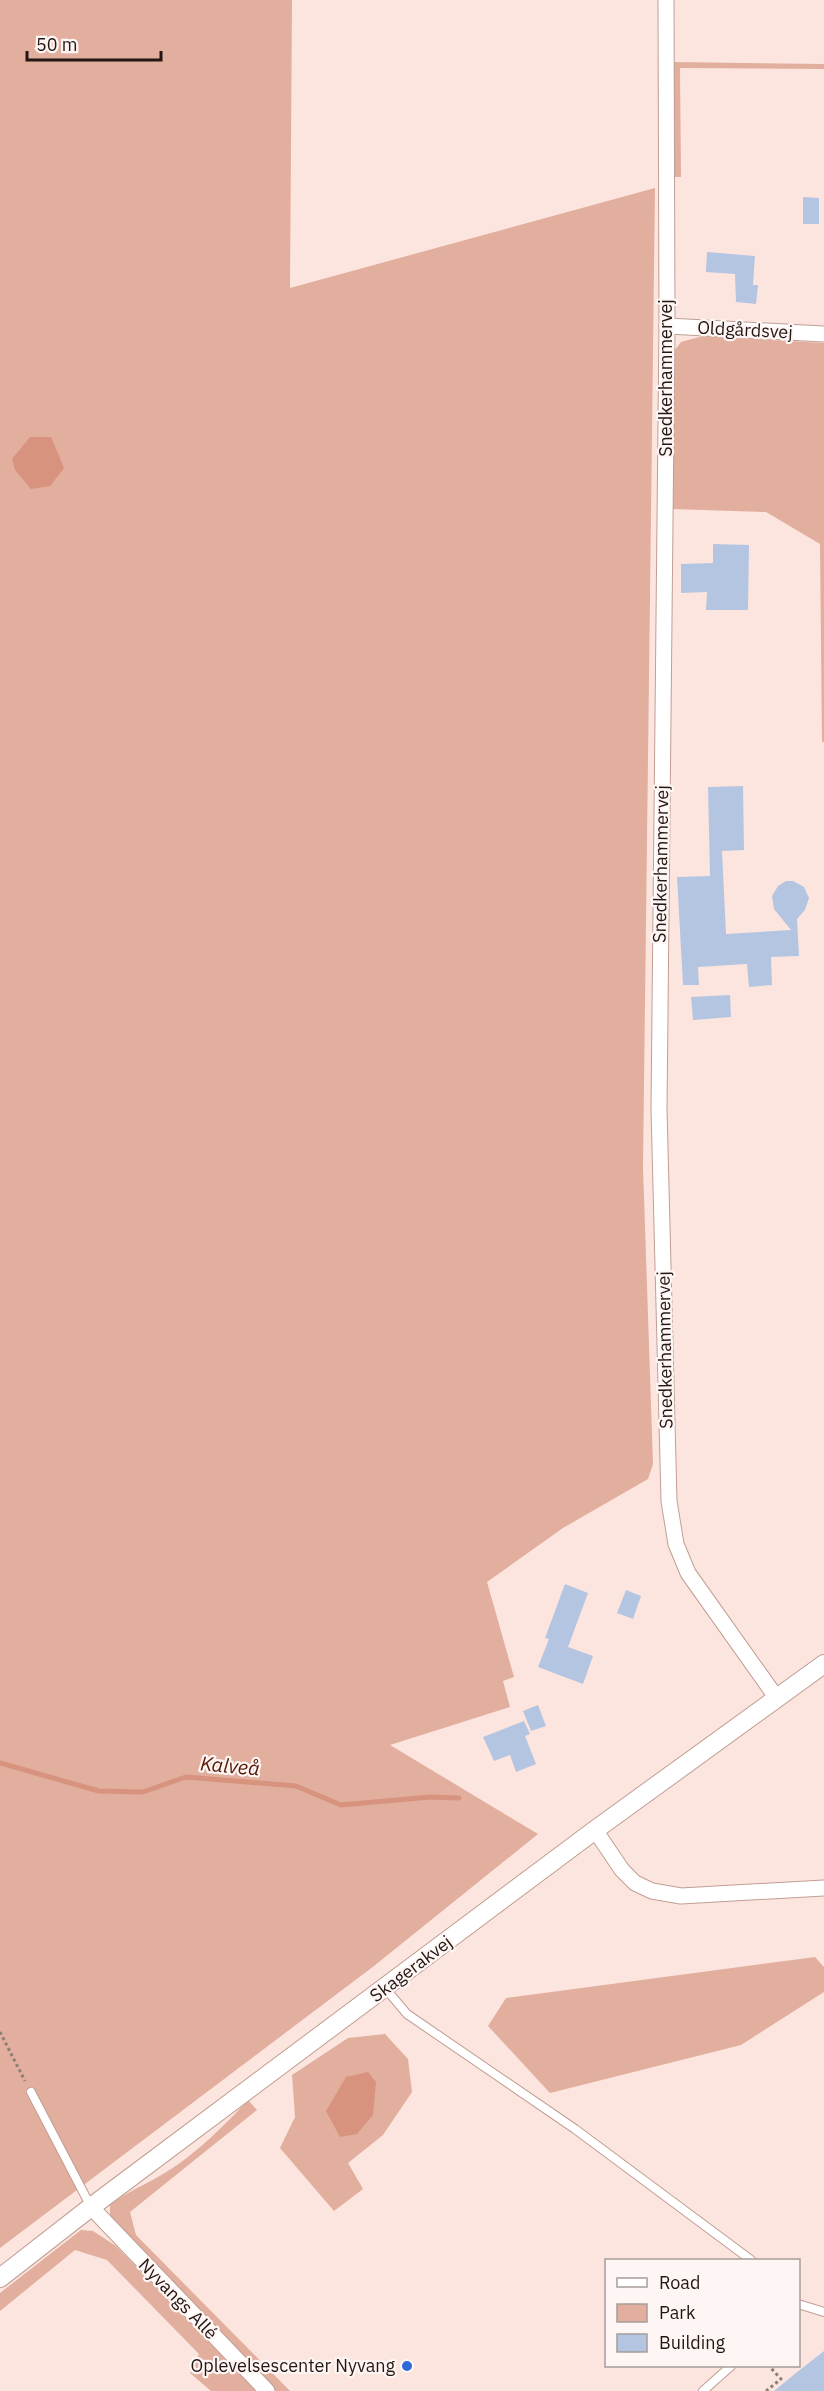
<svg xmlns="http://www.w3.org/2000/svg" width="824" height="2391" viewBox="0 0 824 2391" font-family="'IBM Plex Sans',sans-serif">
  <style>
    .green { fill: #e2ae9e }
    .water { fill: #d7937e }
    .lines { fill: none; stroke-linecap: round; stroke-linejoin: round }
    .stream { stroke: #d7937e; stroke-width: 5 }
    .building { fill: #b4c5e2 }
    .service-casing { stroke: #c19e94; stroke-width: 10 }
    .minor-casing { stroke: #c19e94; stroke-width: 17 }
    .tertiary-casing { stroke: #c19e94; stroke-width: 20 }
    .path { stroke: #8f7d77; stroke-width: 3; stroke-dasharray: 3 3; stroke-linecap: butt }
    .service { stroke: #fff; stroke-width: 8 }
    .minor { stroke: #fff; stroke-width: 15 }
    .tertiary { stroke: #fff; stroke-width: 18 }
    .poi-dot { fill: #2e69d7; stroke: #fef6f4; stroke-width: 2 }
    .labels { text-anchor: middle; stroke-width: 4.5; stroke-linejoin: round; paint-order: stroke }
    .street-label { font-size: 18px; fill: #241713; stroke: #fef6f4 }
    .poi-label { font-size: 18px; fill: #241713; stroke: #fef6f4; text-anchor: end }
    .water-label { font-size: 20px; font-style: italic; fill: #571a06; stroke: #fef6f4 }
  </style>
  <rect width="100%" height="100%" fill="#fce5de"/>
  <g class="green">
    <polygon points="0,0 292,0 290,288 655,188 643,1167 653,1464 648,1479 563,1528 487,1582 514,1677 503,1681 510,1707 390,1745 538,1834 374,1966 0,2248"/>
    <polygon points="674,62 824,64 824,69 680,68 681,177 673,177"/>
    <polygon points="703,336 824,343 824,742 822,742 820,544 766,512 673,509 674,351 681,342"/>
    <polygon points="815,1957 824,1967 824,1992 741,2045 550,2093 488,2026 506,1998"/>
    <polygon points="385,2034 408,2059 412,2092 383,2135 348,2163 363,2189 334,2211 280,2148 295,2117 292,2075 348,2038"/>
    <path d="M 248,2100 L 257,2110 L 130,2212 L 136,2235 L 290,2391 L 276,2391 L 138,2253 L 110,2216 L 110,2205 C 126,2192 145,2185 163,2174 C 194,2156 224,2126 248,2100 Z"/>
    <polygon points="81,2230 93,2231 116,2246 256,2391 211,2391 190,2373 199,2354 107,2260 75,2250 0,2311 0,2293"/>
  </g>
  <g class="water">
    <polygon points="30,437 51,437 64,468 50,486 31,489 15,470 12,459"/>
    <polygon points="368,2072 376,2082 373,2115 357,2134 340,2137 326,2111 346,2077"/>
  </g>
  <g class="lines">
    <polyline class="stream" points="0,1763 99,1791 143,1792 186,1777 296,1786 341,1805 430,1797 459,1798"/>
  </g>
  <g class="building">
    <polygon points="803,197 819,198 819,224 803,224"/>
    <polygon points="707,252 755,256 753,285 758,285 756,304 736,302 735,274 706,272"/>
    <polygon points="713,544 749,545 748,610 706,610 707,592 681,593 681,564 713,563"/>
    <polygon points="743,786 744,850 722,851 726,934 791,930 774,909 772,896 778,886 786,881 793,881 804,887 809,898 805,910 797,919 799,956 771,957 772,985 749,987 747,964 698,967 699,985 683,985 677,877 710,876 708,787"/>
    <polygon points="730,995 731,1017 693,1020 691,997"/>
    <polygon points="565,1584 588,1593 568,1647 593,1656 583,1684 538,1667 549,1639 545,1638"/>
    <polygon points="626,1590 641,1596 633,1619 617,1613"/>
    <polygon points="538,1705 546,1726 531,1731 523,1711"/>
    <polygon points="524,1721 530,1734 525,1736 536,1764 516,1772 510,1755 494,1761 483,1737"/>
    <polygon points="824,2351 824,2391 774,2391 796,2373"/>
  </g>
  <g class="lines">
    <defs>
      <g id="service">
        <polyline points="385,1988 407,2014 575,2129 751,2260"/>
        <polyline points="31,2092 91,2207"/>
        <polyline points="798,2304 824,2312"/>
        <polyline points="703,2391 731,2366"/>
      </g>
      <g id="minor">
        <polyline points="666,0 667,326 659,1109 669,1501 676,1544 688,1573 776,1697"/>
        <polyline points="667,326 824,334"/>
        <polyline points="595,1830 622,1870 635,1883 652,1891 681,1896 824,1888"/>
        <polyline points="91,2207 267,2391"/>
      </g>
      <polyline id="tertiary" points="0,2278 91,2207 595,1830 824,1664"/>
    </defs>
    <use href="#service" class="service-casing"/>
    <use href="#minor" class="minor-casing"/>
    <use href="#tertiary" class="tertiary-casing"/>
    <g class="path">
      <polyline points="0,2032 25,2081"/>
      <polyline points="766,2391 781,2379 769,2366"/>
    </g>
    <use href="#service" class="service"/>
    <use href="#minor" class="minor"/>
    <use href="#tertiary" class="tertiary"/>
  </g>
  <circle class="poi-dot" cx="407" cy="2366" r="6"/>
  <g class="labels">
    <g class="street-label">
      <text transform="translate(745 330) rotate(3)" y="6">Oldgårdsvej</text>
      <text transform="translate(666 378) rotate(-90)" y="6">Snedkerhammervej</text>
      <text transform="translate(661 864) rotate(-89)" y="6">Snedkerhammervej</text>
      <text transform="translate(665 1350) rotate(-91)" y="6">Snedkerhammervej</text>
      <text transform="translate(411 1969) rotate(-37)" y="6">Skagerakvej</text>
      <text transform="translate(178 2299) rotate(46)" y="6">Nyvangs Allé</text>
    </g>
    <g class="poi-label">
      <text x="395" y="2372">Oplevelsescenter Nyvang</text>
    </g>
    <g class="water-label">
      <text transform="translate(230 1766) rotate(5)" y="7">Kalveå</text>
    </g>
  </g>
  <rect x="605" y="2259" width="195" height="108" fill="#fef6f4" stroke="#a79d9a" stroke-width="1.5"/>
  <rect x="617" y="2278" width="30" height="9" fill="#ffffff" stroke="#a79d9a" stroke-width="1.5"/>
  <text x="659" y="2289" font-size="18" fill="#241713">Road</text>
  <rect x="617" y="2304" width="30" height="18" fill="#e2ae9e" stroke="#a79d9a" stroke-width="1.5"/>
  <text x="659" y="2319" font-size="18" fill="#241713">Park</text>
  <rect x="617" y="2334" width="30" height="18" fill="#b4c5e2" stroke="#a79d9a" stroke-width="1.5"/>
  <text x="659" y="2349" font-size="18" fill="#241713">Building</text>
  <path d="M27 51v9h134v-9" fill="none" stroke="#241713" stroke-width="3"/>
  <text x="36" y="51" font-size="18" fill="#241713" stroke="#fef6f4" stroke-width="4.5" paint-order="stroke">50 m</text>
</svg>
